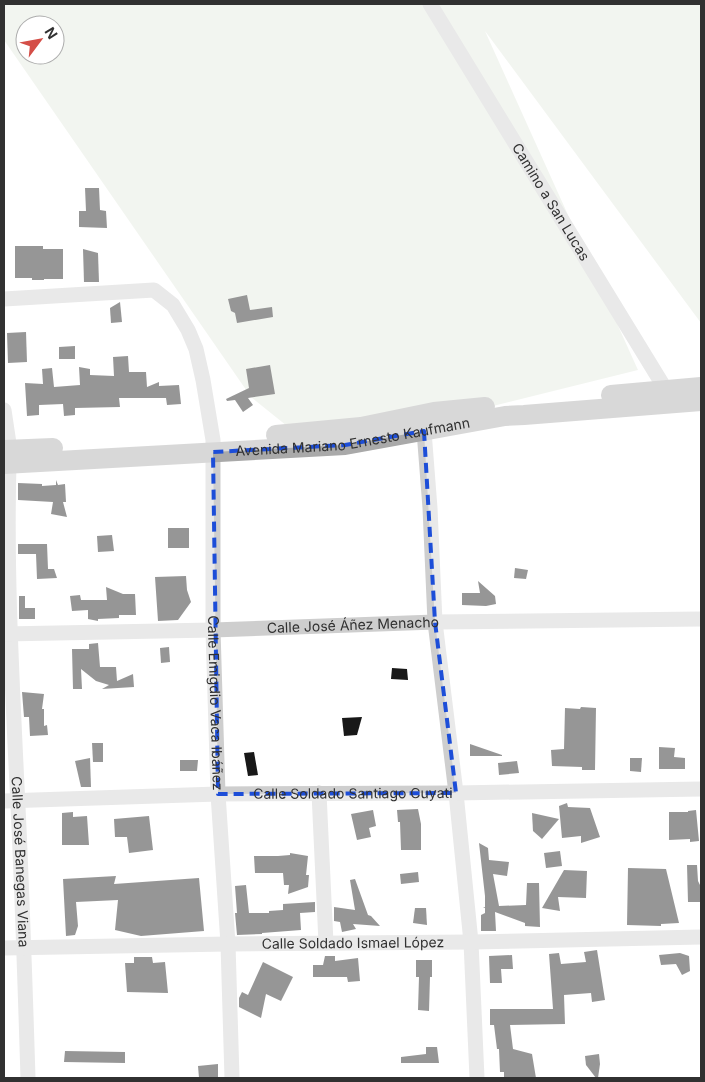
<svg xmlns="http://www.w3.org/2000/svg" width="705" height="1082" viewBox="0 0 705 1082" font-family="Inter,sans-serif">
  <style>
    .green { fill: #e3e9de; fill-rule: evenodd }
    .building { fill: #181818 }
    .lines { fill: none; stroke-linecap: round; stroke-linejoin: round }
    .minor { stroke: #cecece; stroke-width: 15 }
    .major { stroke: #a9a9a9; stroke-width: 20 }
    .marked { fill: none; stroke: #1d4ed8; stroke-width: 4; stroke-dasharray: 10 6; stroke-linejoin: round }
    .labels { text-anchor: middle; stroke-width: 5; stroke-linejoin: round; paint-order: stroke }
    .street-label { font-size: 14px; fill: #313131; stroke: #fff }
  </style>
  <rect width="100%" height="100%" fill="#fff"/>
  <path class="green" d="M 4,4 L 701,4 L 701,323 L 485,31 L 638,370 L 425,423 L 292,430 L 251,397 L 4,40 ZM 25,25 L 55,25 L 55,55 L 25,55 Z"/>
  <g class="building">
    <polygon points="85,188 99,188 100,210 106,211 107,228 79,227 79,211 86,211"/>
    <polygon points="15,246 43,246 43,249 63,249 63,279 44,279 44,280 32,280 32,278 15,278"/>
    <polygon points="83,249 98,253 99,282 84,282"/>
    <polygon points="247,295 250,310 272,307 273,317 237,323 235,313 231,311 228,299"/>
    <polygon points="120,302 122,322 111,323 110,308"/>
    <polygon points="26,332 27,362 8,363 7,333"/>
    <polygon points="75,346 75,359 59,359 59,347"/>
    <polygon points="128,356 129,372 146,372 147,387 159,382 159,386 179,385 181,404 167,405 166,398 119,398 120,407 75,408 75,415 64,416 63,404 39,405 39,415 27,416 25,383 43,384 42,369 52,368 54,387 80,385 79,367 90,369 90,375 114,376 113,357"/>
    <polygon points="270,365 275,394 248,398 253,405 243,412 235,400 227,401 226,399 249,388 246,369"/>
    <polygon points="56,480 58,485 65,484 66,502 63,502 67,517 51,514 53,502 18,500 18,483 42,484 42,486 56,485"/>
    <rect x="168" y="528" width="21" height="20"/>
    <polygon points="112,535 114,551 98,552 97,536"/>
    <polygon points="18,544 47,544 48,569 54,569 57,578 37,579 36,554 18,554"/>
    <polygon points="515,568 528,570 526,579 514,578"/>
    <polygon points="186,576 187,590 191,602 178,620 158,621 155,577"/>
    <polygon points="478,581 495,596 496,604 486,606 462,605 462,593 480,593"/>
    <polygon points="106,587 123,594 135,594 136,615 119,615 119,618 98,619 98,621 88,619 88,610 72,611 70,596 80,595 81,600 107,600"/>
    <polygon points="19,596 25,596 25,608 35,608 35,619 19,619"/>
    <polygon points="98,643 100,667 116,667 117,681 133,674 134,687 102,689 109,685 96,681 81,669 82,689 73,689 72,649 89,649 89,644"/>
    <polygon points="169,647 170,662 161,663 160,648"/>
    <polygon points="392,668 407,669 408,680 391,679"/>
    <polygon points="22,692 44,694 42,709 44,709 44,726 47,725 48,735 30,736 29,717 24,717"/>
    <polygon points="581,707 596,708 595,770 582,770 582,767 552,766 551,750 564,749 565,708 580,709"/>
    <polygon points="362,717 357,735 344,736 342,718"/>
    <polygon points="92,743 103,743 103,762 93,762"/>
    <polygon points="470,744 502,755 502,756 470,756"/>
    <polygon points="659,747 675,748 674,757 685,758 685,769 659,769"/>
    <polygon points="254,752 258,775 248,776 244,753"/>
    <polygon points="90,758 91,787 81,787 75,761"/>
    <polygon points="630,758 642,758 641,772 630,771"/>
    <polygon points="180,760 198,760 197,771 180,771"/>
    <polygon points="517,761 519,773 499,775 498,763"/>
    <polygon points="567,803 568,807 590,808 600,837 581,843 581,836 562,838 559,806"/>
    <polygon points="418,809 421,824 421,850 401,850 400,822 398,822 397,810"/>
    <polygon points="373,810 376,826 369,828 371,837 357,840 351,814"/>
    <polygon points="696,810 699,841 690,842 690,839 669,840 669,812 688,812 688,811"/>
    <polygon points="73,812 73,817 87,816 89,845 62,845 62,813"/>
    <polygon points="532,813 559,819 542,839 533,831"/>
    <polygon points="149,816 153,850 129,853 127,837 115,837 114,819"/>
    <polygon points="479,843 488,848 489,860 509,862 507,876 493,874 499,906 526,905 527,883 539,883 540,927 525,926 525,923 495,912 496,931 481,931 481,915 485,913 485,908 483,907 485,907 485,896"/>
    <polygon points="560,851 562,866 546,868 544,853"/>
    <polygon points="290,853 308,856 306,875 309,875 308,887 288,894 289,885 284,885 283,873 255,873 254,856 278,856 290,855"/>
    <polygon points="687,865 697,865 698,881 701,887 701,902 688,902"/>
    <polygon points="628,868 666,869 679,923 661,924 661,926 627,925"/>
    <polygon points="564,870 587,871 586,898 558,897 560,911 542,908"/>
    <polygon points="418,872 419,882 401,884 400,874"/>
    <polygon points="116,876 114,884 199,878 204,931 141,936 115,930 118,900 76,902 78,926 75,935 66,936 63,879"/>
    <polygon points="355,879 368,915 371,916 380,926 353,924 356,929 342,932 340,922 334,921 334,907 355,910 350,880"/>
    <polygon points="246,885 249,913 269,913 269,911 283,910 283,904 315,902 315,912 300,913 301,930 262,933 262,934 237,935 235,913 237,913 235,886"/>
    <polygon points="415,908 426,908 427,925 413,923"/>
    <polygon points="597,950 605,1000 592,1002 591,993 564,995 565,1024 510,1025 513,1049 532,1054 536,1078 504,1078 504,1072 500,1072 499,1049 497,1049 494,1025 490,1025 490,1009 553,1009 549,954 559,953 561,964 586,962 584,952"/>
    <polygon points="680,953 689,956 690,971 682,975 676,964 661,965 659,955"/>
    <polygon points="512,955 513,969 501,969 502,983 490,983 489,956"/>
    <polygon points="325,956 335,956 335,961 358,958 360,981 348,982 347,977 313,977 313,965 323,965"/>
    <polygon points="134,957 152,957 153,963 165,962 168,993 127,992 125,963 134,963"/>
    <polygon points="416,960 432,960 432,977 430,977 429,1011 418,1010 419,977 416,977"/>
    <polygon points="263,962 293,977 281,1001 266,994 261,1018 239,1007 239,998 242,992 248,995"/>
    <polygon points="426,1047 437,1047 439,1063 401,1063 401,1057 426,1054"/>
    <polygon points="65,1051 125,1052 125,1063 64,1062"/>
    <polygon points="599,1054 600,1064 598,1078 596,1078 586,1065 585,1056"/>
    <polygon points="218,1064 218,1078 199,1078 198,1066"/>
  </g>
  <g class="lines">
    <g class="minor">
      <path id="s1" d="M 430,4 L 666,390 L 666,398"/>
      <path id="s2" d="M 4,299 L 154,290 L 173,305 L 188,330 L 196,349 L 203,380 L 213,440 L 213,630 L 218,794 L 228,944 L 232,1078"/>
      <polyline points="4,410 10,450"/>
      <polyline points="424,431 430,508 435,622 456,793 471,942 477,1078"/>
      <path id="s3" d="M 9,464 C 6,571 12,679 17,786 C 22,884 25,981 28,1078"/>
      <path id="s4" d="M 4,634 L 213,630 L 435,622 L 701,619"/>
      <polyline points="319,793 326,943"/>
      <path id="s5" d="M 4,801 L 218,794 L 456,793 L 701,789"/>
      <path id="s6" d="M 4,948 L 228,944 L 471,942 L 701,937"/>
    </g>
    <g class="major">
      <polyline points="611,395 701,387"/>
      <polyline points="276,435 361,427 434,412 485,407"/>
      <polyline points="4,450 53,448"/>
      <path id="s7" d="M 4,464 L 345,445 L 505,416 L 524,415 L 701,401"/>
    </g>
  </g>
  <path d="M0 0H705V1082H0ZM 424,431 L 435,622 L 456,793 L 218,794 L 213,452 L 345,445 Z" fill="#fff" fill-opacity=".55" fill-rule="evenodd"/>
  <path class="marked" d="M 424,431 L 435,622 L 456,793 L 218,794 L 213,452 L 345,445 Z"/>
  <g class="labels">
    <g class="street-label">
      <text dy="5" stroke="none"><textPath href="#s1" startOffset="232">Camino a San Lucas</textPath></text>
      <text dy="5" stroke="none"><textPath href="#s7" startOffset="350">Avenida Mariano Ernesto Kaufmann</textPath></text>
      <text dy="5" stroke="none"><textPath href="#s4" startOffset="349">Calle José Áñez Menacho</textPath></text>
      <text dy="5" stroke="none"><textPath href="#s2" startOffset="580">Calle Emigdio Vaca Ibáñez</textPath></text>
      <text dy="5" stroke="none"><textPath href="#s5" startOffset="349">Calle Soldado Santiago Cuyati</textPath></text>
      <text dy="5" stroke="none"><textPath href="#s3" startOffset="398">Calle José Banegas Viana</textPath></text>
      <text dy="5" stroke="none"><textPath href="#s6" startOffset="349">Calle Soldado Ismael López</textPath></text>
    </g>
  </g>
  <rect width="705" height="1082" fill="none" stroke="#313131" stroke-width="10"/>
  <g transform="translate(40 40) rotate(58)"><circle r="24" fill="#ffffff" stroke="#adadad"/>
  <path d="M0-4L9 19L0 12L-9 19Z" fill="#d44e47"/>
  <text y="-8" font-size="14" font-weight="bold" text-anchor="middle" fill="#313131">N</text>
  </g>
</svg>
